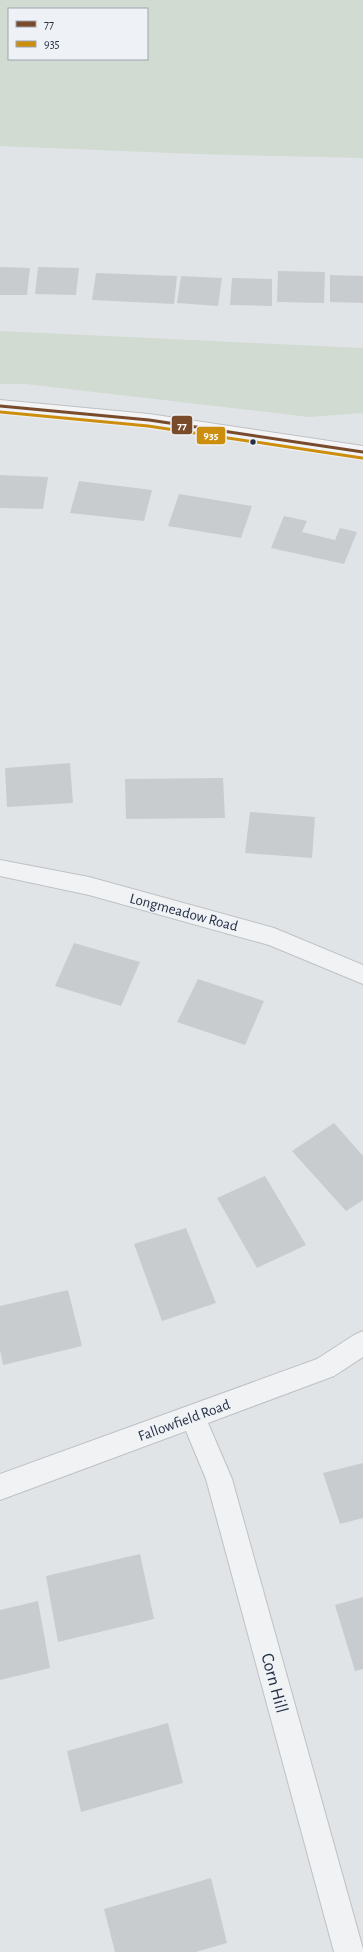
<svg xmlns="http://www.w3.org/2000/svg" width="363" height="1952" viewBox="0 0 363 1952" font-family="'Alegreya Sans',sans-serif">
  <style>
    .green { fill: #d1dbd1; fill-rule: evenodd }
    .building { fill: #c9cccf }
    .lines { fill: none; stroke-linecap: round; stroke-linejoin: round }
    .minor-casing { stroke: #bec1c5; stroke-width: 2 }
    .major-casing { stroke: #bdc0c5; stroke-width: 2 }
    .minor { fill: #f1f2f3; fill-rule: evenodd }
    .major { fill: #f5f5f6; fill-rule: evenodd }
    .bus-1-casing { stroke: #eef2f7; stroke-width: 5 }
    .bus-2-casing { stroke: #eef2f7; stroke-width: 5 }
    .bus-1 { stroke: #7a4b2a; stroke-width: 3 }
    .bus-2 { stroke: #cd8e0d; stroke-width: 3 }
    .bus-dot { fill: #263042; stroke: #eef2f7; stroke-width: 1.5 }
    .labels { text-anchor: middle; stroke-width: 3; stroke-linejoin: round; paint-order: stroke }
    .street-label { font-size: 15px; fill: #263042; stroke: #eef2f7 }
    .near-street-label { font-size: 18px; fill: #263042; stroke: #eef2f7 }
    .line-badge { stroke: #eef2f7; stroke-width: 1.5 }
    .badge-label { font-size: 11px; text-anchor: middle; font-weight: bold; fill: #fff }
  </style>
  <rect width="100%" height="100%" fill="#e1e4e7"/>
  <g class="green">
    <path d="M 0,0 L 363,0 L 363,158 L 196,154 L 0,146 ZM 9,9 L 147,9 L 147,59 L 9,59 Z"/>
    <polygon points="0,331 363,348 363,413 309,417 25,384 0,384"/>
  </g>
  <g class="building">
    <polygon points="0,267 30,268 27,295 0,295"/>
    <polygon points="38,267 79,268 76,295 35,294"/>
    <polygon points="278,271 325,272 324,303 277,302"/>
    <polygon points="96,273 177,276 174,304 92,300"/>
    <polygon points="330,275 363,276 363,303 330,302"/>
    <polygon points="181,276 222,278 218,306 177,303"/>
    <polygon points="232,278 272,279 272,306 230,305"/>
    <polygon points="0,475 48,477 43,509 0,508"/>
    <polygon points="79,481 152,490 144,521 70,513"/>
    <polygon points="179,494 252,506 241,538 168,526"/>
    <polygon points="284,516 307,521 302,532 335,540 340,528 357,532 344,564 271,548"/>
    <polygon points="70,763 73,803 7,807 5,768"/>
    <polygon points="223,778 225,818 126,819 125,779"/>
    <polygon points="250,812 315,817 312,858 245,853"/>
    <polygon points="74,943 140,962 121,1006 55,986"/>
    <polygon points="198,979 264,1001 245,1045 177,1022"/>
    <polygon points="334,1123 363,1156 363,1200 346,1211 292,1151"/>
    <polygon points="265,1176 306,1245 257,1268 217,1198"/>
    <polygon points="186,1228 216,1303 162,1321 134,1244"/>
    <polygon points="68,1290 82,1346 3,1365 0,1350 0,1306"/>
    <polygon points="363,1463 363,1518 340,1524 323,1473"/>
    <polygon points="140,1554 154,1619 58,1642 46,1576"/>
    <polygon points="363,1597 363,1669 355,1671 335,1605"/>
    <polygon points="38,1601 50,1668 0,1680 0,1610"/>
    <polygon points="168,1723 183,1783 81,1812 67,1751"/>
    <polygon points="211,1878 227,1943 196,1952 115,1952 104,1909"/>
  </g>
  <g class="lines">
    <defs>
      <g id="minor">
        <polygon points="0,860 89,877 274,928 363,965 363,984 269,945 89,895 0,876"/>
        <polygon points="363,1331 363,1357 334,1376 208,1423 232,1479 363,1949 363,1952 334,1952 206,1479 186,1431 0,1500 0,1474 317,1359 354,1335"/>
      </g>
      <polygon id="major" points="0,400 149,414 363,446 363,458 149,426 0,412"/>
    </defs>
    <use href="#minor" class="minor-casing"/>
    <use href="#major" class="major-casing"/>
    <use href="#minor" class="minor"/>
    <use href="#major" class="major"/>
    <defs>
      <polyline id="bus-1" points="0,406 149,420 363,452"/>
      <polyline id="bus-2" points="0,412 148,426 362,458"/>
    </defs>
    <use href="#bus-1" class="bus-1-casing"/>
    <use href="#bus-2" class="bus-2-casing"/>
    <use href="#bus-1" class="bus-1"/>
    <use href="#bus-2" class="bus-2"/>
  </g>
  <circle class="bus-dot" cx="253" cy="442" r="3.5"/>
  <g class="labels">
    <g class="street-label">
      <text transform="translate(184 912) rotate(15)" y="5">Longmeadow Road</text>
      <text transform="translate(184 1420) rotate(-20)" y="5">Fallowfield Road</text>
    </g>
    <g class="near-street-label">
      <text transform="translate(275 1683) rotate(75)" y="6">Corn Hill</text>
    </g>
  </g>
  <g class="line-badge">
    <rect x="171" y="415" width="22" height="20" rx="4" fill="#7a4b2a"/>
    <rect x="196" y="426" width="30" height="19" rx="4" fill="#cd8e0d"/>
  </g>
  <g class="badge-label">
    <text x="182" y="429">77</text>
    <text x="211" y="439">935</text>
  </g>
  <rect x="8" y="8" width="140" height="52" fill="#eef2f7" stroke="#9ea4af"/>
  <rect x="16" y="21" width="20" height="6" fill="#7a4b2a" stroke="#9ea4af"/>
  <text x="44" y="28" font-size="12" fill="#263042">77</text>
  <rect x="16" y="41" width="20" height="6" fill="#cd8e0d" stroke="#9ea4af"/>
  <text x="44" y="48" font-size="12" fill="#263042">935</text>
</svg>
